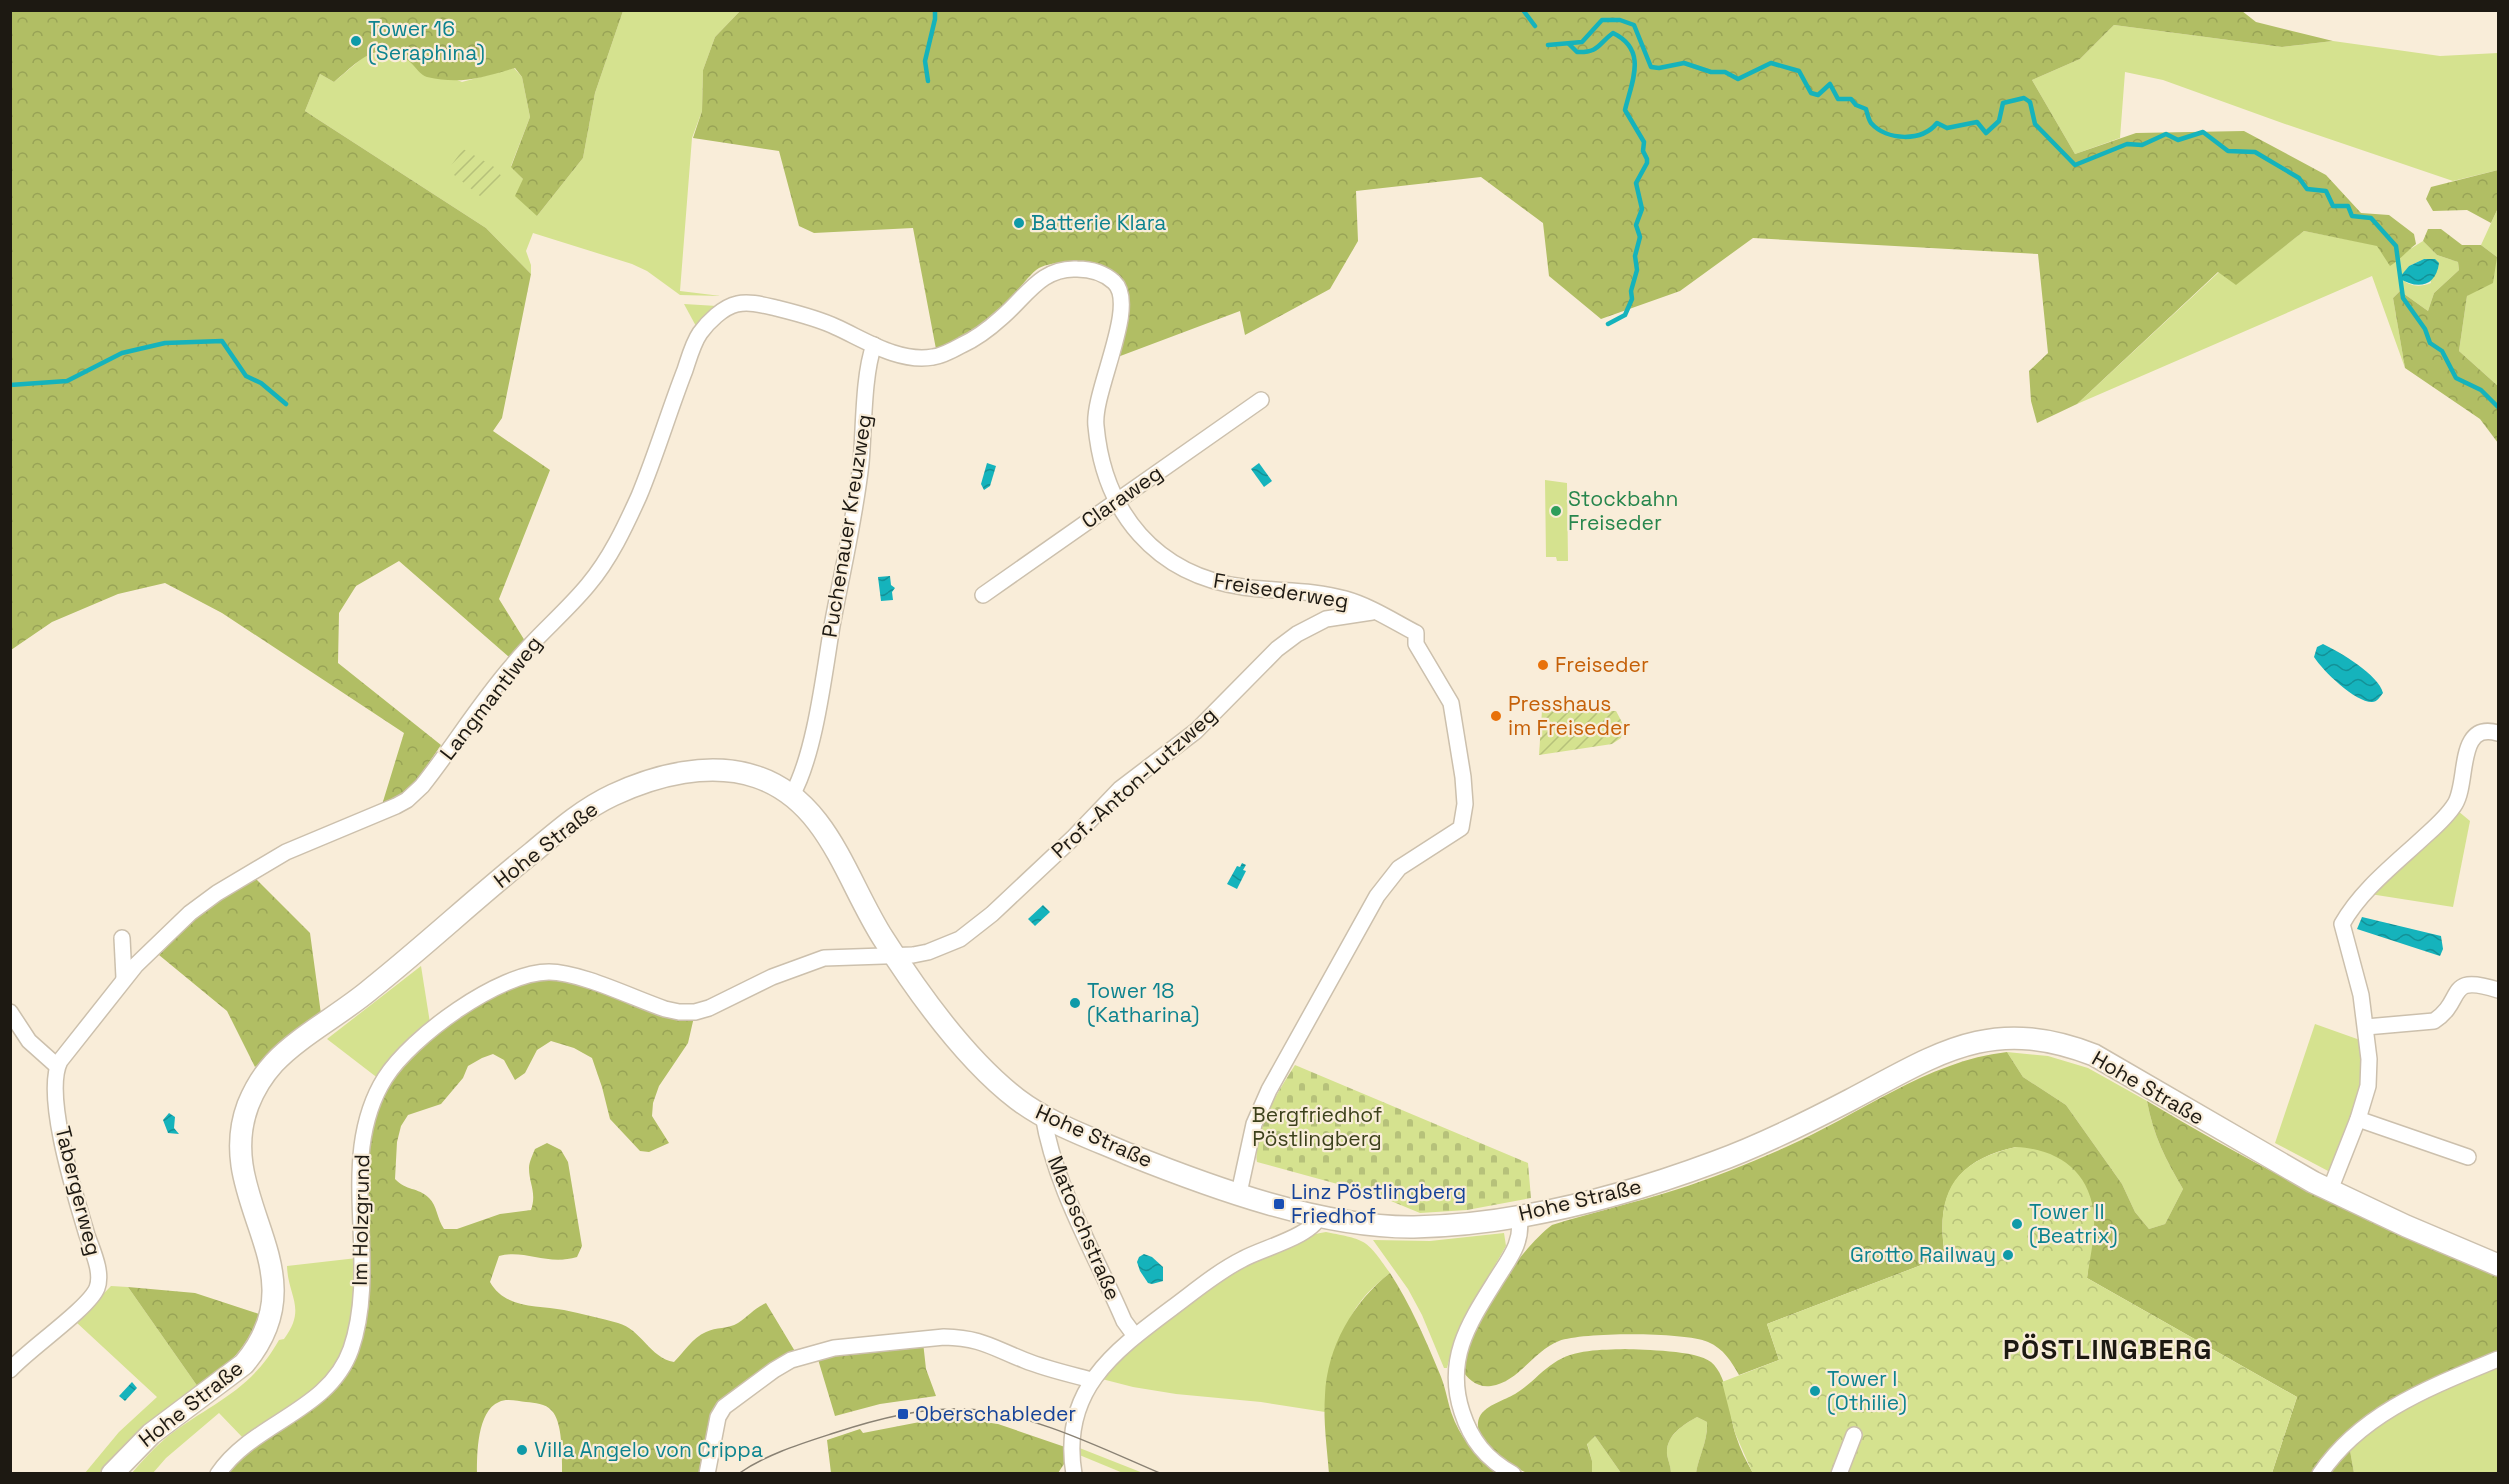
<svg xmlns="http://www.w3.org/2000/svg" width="2509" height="1484" viewBox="0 0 2509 1484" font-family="'Space Grotesk',sans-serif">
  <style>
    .grass { fill: #d5e28f; fill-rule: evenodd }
    .forest { fill: url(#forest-crowns) }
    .cemetery { fill: url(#cemetery-stones) }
    .park { fill: url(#park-crowns) }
    .garden { fill: url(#garden-furrows) }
    .water { fill: url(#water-waves) }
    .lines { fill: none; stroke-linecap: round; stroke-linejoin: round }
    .stream { stroke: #15b3bc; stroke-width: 4.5 }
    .street-casing { stroke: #ccc0ad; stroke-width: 18 }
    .secondary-casing { stroke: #ccc0ad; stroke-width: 24 }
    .street { stroke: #fff; stroke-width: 15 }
    .secondary { stroke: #fff; stroke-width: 21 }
    .tram { stroke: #8a8274; stroke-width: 1.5 }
    .culture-dot { fill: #0f9aa8; stroke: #f9edd9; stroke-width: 2 }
    .leisure-dot { fill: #2e9e5b; stroke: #f9edd9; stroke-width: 2 }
    .food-dot { fill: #e8710a; stroke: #f9edd9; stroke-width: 2 }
    .transit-dot { fill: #1a4fb4; stroke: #f9edd9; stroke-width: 2 }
    .labels { text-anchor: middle; stroke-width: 4.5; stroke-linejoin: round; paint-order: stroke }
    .culture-label { font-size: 21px; fill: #0d838f; stroke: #f9edd9; text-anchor: start }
    .street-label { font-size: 21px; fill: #1d1912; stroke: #f9edd9 }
    .leisure-label { font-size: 21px; fill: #27864d; stroke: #f9edd9; text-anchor: start }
    .food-label { font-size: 21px; fill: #c56008; stroke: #f9edd9; text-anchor: start }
    .park-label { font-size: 21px; fill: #3c411b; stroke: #f9edd9 }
    .transit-label { font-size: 21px; fill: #164399; stroke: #f9edd9; text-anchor: start }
    .district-label { font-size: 27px; font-weight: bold; letter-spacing: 1.5px; fill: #1d1912; stroke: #f9edd9 }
  </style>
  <defs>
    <pattern id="forest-crowns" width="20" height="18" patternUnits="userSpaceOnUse" patternTransform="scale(1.5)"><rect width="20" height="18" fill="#b1be64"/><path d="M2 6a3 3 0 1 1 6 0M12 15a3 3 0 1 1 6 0" fill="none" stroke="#98a356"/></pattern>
    <pattern id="cemetery-stones" width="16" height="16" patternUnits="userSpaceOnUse" patternTransform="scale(1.5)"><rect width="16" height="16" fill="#d5e28f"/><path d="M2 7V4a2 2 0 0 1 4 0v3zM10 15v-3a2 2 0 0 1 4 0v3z" fill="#b6c17a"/></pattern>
    <pattern id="park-crowns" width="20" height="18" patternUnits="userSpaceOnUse" patternTransform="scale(1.5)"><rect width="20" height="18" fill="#d5e28f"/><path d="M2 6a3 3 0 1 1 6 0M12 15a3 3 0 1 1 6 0" fill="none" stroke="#b6c17a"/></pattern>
    <pattern id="garden-furrows" width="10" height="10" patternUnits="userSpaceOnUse" patternTransform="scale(1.5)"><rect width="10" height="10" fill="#d5e28f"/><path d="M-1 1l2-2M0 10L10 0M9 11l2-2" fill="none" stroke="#b6c17a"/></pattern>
    <pattern id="water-waves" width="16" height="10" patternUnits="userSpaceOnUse" patternTransform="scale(1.5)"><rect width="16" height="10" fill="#15b3bc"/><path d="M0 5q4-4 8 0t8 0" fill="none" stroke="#139197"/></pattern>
  </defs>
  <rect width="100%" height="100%" fill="#f9edd9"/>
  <g class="grass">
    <polygon points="623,11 740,11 715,37 703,70 702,111 692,138 680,291 721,296 680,295 647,271 632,264 533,233 526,251 531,265 531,274 486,228 305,111 320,74 334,82 366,55 388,51 462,82 514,68 522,77 530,117 511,166 523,179 537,216 583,158 595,93"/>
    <polygon points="2114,25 2282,47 2333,41 2440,56 2498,53 2498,170 2453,181 2285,124 2163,80 2125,72 2120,138 2075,154 2032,80 2080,59"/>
    <polygon points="2498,208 2498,386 2459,351 2467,296 2497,257 2481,245"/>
    <path d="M 2304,231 L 2407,251 L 2423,241 L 2437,255 L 2458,262 L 2459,270 L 2434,293 L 2428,311 L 2400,291 L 2393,298 L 2405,368 L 2372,276 L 2077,404 L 2219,272 L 2236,284 ZM 2424,259 L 2431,283 C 2418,288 2410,286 2400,278 L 2409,266 Z"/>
    <polygon points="684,304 717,306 717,308 697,328"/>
    <polygon points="1545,480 1567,483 1568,561 1557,561 1556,557 1546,557"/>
    <polygon points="2458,811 2470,821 2453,907 2370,894"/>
    <polygon points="421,966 430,1023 379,1079 327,1039"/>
    <path d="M 2315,1024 L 2360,1040 C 2368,1088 2347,1128 2330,1172 L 2275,1143 Z"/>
    <path d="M 2007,1052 L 2048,1056 L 2088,1068 L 2147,1101 C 2153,1135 2166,1160 2183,1189 L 2165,1224 L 2149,1229 L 2135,1212 L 2122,1184 L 2066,1105 L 2023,1077 Z"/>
    <path d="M 1326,1232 C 1367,1240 1366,1239 1390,1273 C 1354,1301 1347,1320 1334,1362 C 1329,1379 1324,1394 1325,1412 L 1261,1402 L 1176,1394 L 1133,1387 L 1098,1378 L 1108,1366 C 1169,1317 1247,1245 1326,1232 Z"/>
    <polygon points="1504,1233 1506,1246 1464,1319 1454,1342 1447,1368 1444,1368 1422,1315 1408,1289 1373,1240 1430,1241"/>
    <path d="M 357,1258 C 360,1296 352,1360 320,1387 C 297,1406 270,1422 245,1440 L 219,1413 L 166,1458 L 153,1473 L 131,1474 C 142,1461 154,1448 167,1437 C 212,1402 249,1393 279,1340 L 284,1339 C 307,1308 288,1297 287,1266 Z"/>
    <polygon points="111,1286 128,1287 198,1387 145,1426 99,1473 85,1473 119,1432 157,1397 76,1322"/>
    <polygon points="2498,1363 2498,1473 2354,1473 2349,1445 2391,1414"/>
    <path d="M 1697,1417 L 1707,1422 C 1708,1441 1699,1455 1696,1473 L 1671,1473 C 1671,1467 1668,1461 1667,1454 C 1666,1435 1683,1425 1697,1417 Z"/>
    <polygon points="1595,1436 1621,1473 1592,1473 1592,1461 1587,1443"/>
    <polygon points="1077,1447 1143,1473 1123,1473 1077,1454"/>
  </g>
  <g class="forest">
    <path d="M 11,11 L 623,11 L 595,93 L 583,158 L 537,216 L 515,196 L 523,179 L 511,167 L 530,117 L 522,77 L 515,68 C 482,77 462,85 427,77 C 420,75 416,67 410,62 C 379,36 358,62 334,82 L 320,74 L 305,111 L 486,228 L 531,274 L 502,418 L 493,431 L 550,470 L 499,599 L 525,641 L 509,657 L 399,561 L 356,586 L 339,613 L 338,663 L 441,745 L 406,796 L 381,808 L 404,733 L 222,613 L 165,583 L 118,594 L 52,622 L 11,650 Z"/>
    <path d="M 740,11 L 2242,11 L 2256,22 L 2333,41 L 2282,47 L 2114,25 L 2080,59 L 2032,80 L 2075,154 L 2136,133 L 2244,131 L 2326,175 L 2361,213 L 2389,215 L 2414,234 L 2416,244 C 2406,252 2401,259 2390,266 L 2377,246 L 2304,231 L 2236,285 L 2218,272 L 2077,404 L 2037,423 L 2031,401 L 2029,371 L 2048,353 L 2038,254 L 1753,238 L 1680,291 L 1601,319 L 1549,276 L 1543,223 L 1481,177 L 1356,191 L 1358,241 L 1330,289 L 1245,335 L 1240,311 L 1115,358 L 1126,292 C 1125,286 1123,280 1118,276 C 1103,262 1058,258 1039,268 C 1029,274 1014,296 1005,306 C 984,329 965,338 936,349 L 913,228 L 814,233 L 799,226 L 779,151 L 693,138 L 702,111 L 703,70 L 715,37 Z"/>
    <polygon points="2498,170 2498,208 2491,223 2467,210 2433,211 2426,199 2431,187"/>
    <polygon points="2428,229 2441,229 2462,245 2481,245 2497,257 2493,283 2467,296 2459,351 2498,386 2498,443 2480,419 2405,368 2393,298 2400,291 2428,311 2434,293 2459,270 2458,262 2437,255 2423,241"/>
    <polygon points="255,878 310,933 321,1014 255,1067 227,1011 159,955 199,915"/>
    <path d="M 549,976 L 694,1017 L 688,1043 L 659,1086 L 653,1103 L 652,1116 L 669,1143 L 649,1152 L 640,1151 L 610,1119 L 602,1087 L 592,1058 L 574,1048 L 551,1041 L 537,1050 L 525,1073 L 515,1080 L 504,1060 L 493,1054 L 482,1058 L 468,1066 L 463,1078 L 441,1104 L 408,1115 L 401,1126 L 397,1142 L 395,1179 C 406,1191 418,1187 429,1198 C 437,1205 437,1219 444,1229 L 457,1229 L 500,1214 L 531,1210 C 537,1192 529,1184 529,1168 C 529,1162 533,1154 535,1149 L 547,1143 L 561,1150 L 568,1162 L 582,1246 L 577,1257 C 547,1266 525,1249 499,1256 L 490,1282 C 505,1309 538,1305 564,1310 C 582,1314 601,1318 618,1323 C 641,1329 650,1358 674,1362 C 685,1351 692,1338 706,1332 C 716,1327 728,1329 738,1323 C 749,1316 753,1309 766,1303 L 796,1353 L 750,1379 L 720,1402 L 705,1464 L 700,1473 L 562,1473 C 562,1458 563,1423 552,1411 C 545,1403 535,1403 526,1402 C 518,1401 506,1398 499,1402 C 477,1411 477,1454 477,1473 L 224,1474 L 272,1432 L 354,1349 L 365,1149 L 379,1099 L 409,1056 L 489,995 Z"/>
    <path d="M 2007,1052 L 2023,1077 L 2066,1105 L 2122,1184 L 2135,1212 L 2149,1229 L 2165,1224 L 2183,1189 C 2166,1160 2153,1135 2147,1101 C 2260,1169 2377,1227 2498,1277 L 2498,1355 L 2414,1391 L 2316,1473 L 2272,1473 L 2297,1397 L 2087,1278 L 2094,1218 L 2090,1198 L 2016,1147 C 1954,1160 1935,1196 1945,1256 L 1767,1324 L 1779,1360 L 1739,1375 C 1731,1361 1724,1349 1708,1342 C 1684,1332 1584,1332 1559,1341 C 1533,1351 1519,1382 1491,1386 C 1477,1388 1468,1379 1461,1369 C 1466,1356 1468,1341 1474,1329 C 1488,1299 1526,1244 1552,1225 C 1593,1212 1634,1203 1675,1190 C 1713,1178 1750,1163 1786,1147 C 1859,1115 1927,1061 2007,1052 Z"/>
    <path d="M 1390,1273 C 1410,1304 1425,1338 1439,1372 C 1445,1385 1447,1399 1451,1412 C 1460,1438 1477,1458 1498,1473 L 1329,1474 C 1327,1448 1323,1421 1325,1395 C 1327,1347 1353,1302 1390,1273 Z"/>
    <path d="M 128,1287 L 195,1293 L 259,1314 C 245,1352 230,1363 198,1387 Z"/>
    <polygon points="923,1342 926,1369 936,1396 880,1404 835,1416 817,1356"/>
    <path d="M 1625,1349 C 1644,1350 1696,1350 1711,1362 C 1729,1377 1729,1415 1736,1436 C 1740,1449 1746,1461 1753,1473 L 1696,1473 C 1699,1455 1708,1441 1707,1422 L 1697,1417 C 1683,1425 1666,1435 1667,1454 C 1668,1461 1671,1466 1671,1474 L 1621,1473 L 1595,1436 L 1587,1444 L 1592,1461 L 1592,1473 C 1577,1473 1542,1477 1528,1473 C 1510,1468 1468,1439 1480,1416 C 1486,1405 1505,1400 1515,1394 C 1529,1386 1540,1372 1554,1363 C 1574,1349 1601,1350 1625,1349 Z"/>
    <polygon points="930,1420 971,1420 998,1424 1065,1447 1066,1461 1058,1473 831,1473 827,1440 860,1429 863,1433"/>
    <polygon points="2349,1445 2354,1473 2328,1474"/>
  </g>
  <path class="cemetery" d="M 1295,1065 L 1528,1163 L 1531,1198 L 1467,1210 L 1420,1213 L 1374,1194 L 1257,1162 C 1253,1130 1279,1090 1295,1065 Z"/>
  <path class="park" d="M 2016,1147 C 2058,1149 2091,1172 2094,1217 C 2095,1237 2090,1258 2087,1278 L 2297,1397 L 2272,1473 L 1753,1474 L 1735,1433 L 1722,1382 L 1779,1360 L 1767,1324 L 1945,1256 C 1935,1194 1953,1161 2016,1147 Z"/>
  <g class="garden">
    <polygon points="463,149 493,166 503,178 486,201 448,170"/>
    <polygon points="1542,710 1616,711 1624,726 1621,738 1612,744 1539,755"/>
  </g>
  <g class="water">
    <path d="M 2424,259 L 2435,259 L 2439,263 C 2436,287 2417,290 2399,278 L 2409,266 Z"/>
    <polygon points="987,463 996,466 990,486 984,490 981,484"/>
    <polygon points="1259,463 1272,481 1264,487 1251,469"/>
    <polygon points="890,576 891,585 895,588 892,592 893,600 881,601 878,577"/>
    <path d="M 2323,644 C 2340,652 2379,675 2383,693 C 2380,697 2377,702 2372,702 C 2355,702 2323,671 2314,657 L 2317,647 Z"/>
    <polygon points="1242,863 1246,865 1243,870 1246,871 1237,889 1227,884 1237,866 1240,867"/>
    <polygon points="1043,905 1050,912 1035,926 1028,919"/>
    <polygon points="2362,917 2441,936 2443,949 2440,956 2357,929"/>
    <polygon points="169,1113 175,1117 174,1128 179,1134 168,1133 163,1120"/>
    <polygon points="1144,1254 1152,1257 1163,1267 1163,1281 1152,1284 1148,1283 1140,1271 1137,1262 1139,1257"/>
    <polygon points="132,1382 137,1388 125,1401 119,1396"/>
  </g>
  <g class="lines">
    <g class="stream">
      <polyline points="1523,10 1535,26"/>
      <path d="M 1569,44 L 1577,52 C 1599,53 1598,44 1613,33 C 1648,50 1632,81 1625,110 L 1644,142 L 1643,151 L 1647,159 L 1647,163 L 1636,183 L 1642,209 L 1636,225 L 1640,237 L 1635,256 L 1637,270 L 1631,291 L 1632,299 L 1625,315 L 1608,324"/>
      <path d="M 1548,45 L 1582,42 L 1602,20 L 1620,20 L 1634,25 L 1651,67 L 1659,68 L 1684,63 L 1711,72 L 1725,72 L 1738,79 L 1771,63 L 1799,71 L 1811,93 L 1818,95 L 1830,84 L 1838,99 L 1851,99 L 1856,105 L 1866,109 C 1867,113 1869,120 1871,123 C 1887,141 1922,142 1937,123 L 1947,128 L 1977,122 L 1986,133 L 1999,121 L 2003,103 L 2024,98 L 2030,102 L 2035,124 L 2075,165 L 2127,144 L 2142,145 L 2166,134 L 2178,140 L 2203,132 L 2228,151 L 2255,152 L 2299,178 L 2307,189 L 2326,191 L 2333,206 L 2348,206 L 2352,216 L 2371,218 L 2396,246 L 2403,298 L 2425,329 L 2430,343 L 2442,351 L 2456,378 L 2481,390 L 2498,407"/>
      <polyline points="928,81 925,61 935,19 935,10"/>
      <polyline points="10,385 67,381 122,353 165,343 222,341 246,376 261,383 286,404"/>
    </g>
    <defs>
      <g id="street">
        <polyline points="983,595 1261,400"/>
        <path d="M 792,795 C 815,754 824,674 832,626 C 842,572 855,518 861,463 C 864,430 863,375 874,345"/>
        <polyline points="122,938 124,978"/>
        <polyline points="10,1012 29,1041 57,1066"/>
        <path d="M 2366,1027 L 2434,1021 C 2466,1000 2444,973 2498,990"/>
        <path d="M 1043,1115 C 1055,1188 1095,1253 1124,1321 L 1135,1336"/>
        <polyline points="2358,1119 2468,1157"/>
        <path d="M 2330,1190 L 2358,1119 L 2368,1086 L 2369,1059 L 2361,995 L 2342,924 C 2361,890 2395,864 2424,837 C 2435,827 2447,817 2455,804 C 2469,781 2456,721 2498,733"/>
        <path d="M 10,1370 C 29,1349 89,1308 97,1288 C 103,1272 92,1250 87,1235 C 76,1198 43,1095 60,1061 L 136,965 L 190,913 L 217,893 L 286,852 L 396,806 L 407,800 L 422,786 C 453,747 479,704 512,666 C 535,637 564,614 588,585 C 610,559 625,527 639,496 C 656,455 669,411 685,370 C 689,358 693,343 700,333 C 708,322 723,307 737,304 C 749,301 763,305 776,308 C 796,313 817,318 836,327 C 865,340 899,363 933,357 C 942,356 953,350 962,345 C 975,339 990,328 1001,318 C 1026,297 1041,267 1077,269 C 1090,269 1104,273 1114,282 C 1139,305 1092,392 1096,426 C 1104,513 1156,575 1243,587 C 1277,592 1311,589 1345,599 C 1370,606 1393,621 1416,633 L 1416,644 L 1451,703 L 1463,777 L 1465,804 L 1461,828 L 1399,868 L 1377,896 L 1269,1090 L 1254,1124 L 1239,1193"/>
        <path d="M 218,1474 C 253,1422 329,1412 351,1349 C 373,1285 354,1212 362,1146 C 365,1123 373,1097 385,1078 C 411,1037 499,972 549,972 C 580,972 633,998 665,1009 L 679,1012 L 695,1012 L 709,1008 L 772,977 L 824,958 L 913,955 L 928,952 L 960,939 L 992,914 L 1074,837 L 1120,789 L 1196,731 L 1277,649 L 1297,634 L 1326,619 L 1372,612"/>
        <path d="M 707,1474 L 718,1417 L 724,1407 L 774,1370 L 791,1360 L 834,1348 L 944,1337 C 981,1338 991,1347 1024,1360 C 1046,1369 1069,1374 1092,1380"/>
        <path d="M 1074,1474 C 1060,1391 1113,1352 1172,1308 C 1195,1291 1217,1272 1243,1259 C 1263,1248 1313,1236 1320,1215"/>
        <path d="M 1513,1474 C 1486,1459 1471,1440 1462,1412 C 1444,1357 1471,1320 1499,1275 C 1512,1255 1523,1240 1519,1216"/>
        <polyline points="1839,1474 1854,1435"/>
        <path d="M 2320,1474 C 2362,1412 2433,1386 2498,1359"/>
      </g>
      <path id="secondary" d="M 112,1474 L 151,1434 L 244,1364 C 323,1270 212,1201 248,1105 C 254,1090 263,1075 274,1063 C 299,1036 343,1013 372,988 C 427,944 478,896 533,852 C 558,831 583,809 613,795 C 656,775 710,761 757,777 C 828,801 846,880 883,938 C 918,993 965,1059 1017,1099 C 1050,1124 1091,1138 1128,1154 C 1213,1188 1322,1228 1414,1227 C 1516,1225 1621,1197 1715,1162 C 1762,1145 1806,1123 1850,1100 C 1939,1053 1991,1015 2094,1055 L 2313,1182 L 2406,1226 L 2498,1265"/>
    </defs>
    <use href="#street" class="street-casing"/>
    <use href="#secondary" class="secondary-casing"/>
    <use href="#street" class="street"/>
    <use href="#secondary" class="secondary"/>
    <path class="tram" d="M 738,1474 C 767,1454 800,1444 834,1433 C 877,1419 922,1407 968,1409 C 1032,1413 1103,1449 1162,1474"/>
  </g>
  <g class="culture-dot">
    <circle cx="356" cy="41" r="6"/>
    <circle cx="1019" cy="223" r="6"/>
    <circle cx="1075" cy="1003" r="6"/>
    <circle cx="2017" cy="1224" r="6"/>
    <circle cx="2008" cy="1255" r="6"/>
    <circle cx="1815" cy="1391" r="6"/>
    <circle cx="522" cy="1450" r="6"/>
  </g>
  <circle class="leisure-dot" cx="1556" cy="511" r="6"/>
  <g class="food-dot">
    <circle cx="1543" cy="665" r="6"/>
    <circle cx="1496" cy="716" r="6"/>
  </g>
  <g class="transit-dot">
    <rect x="1273" y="1198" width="12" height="12" rx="3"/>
    <rect x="897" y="1408" width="12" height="12" rx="3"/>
  </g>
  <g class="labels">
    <g class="culture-label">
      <text x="368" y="36">Tower 16<tspan x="368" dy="24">(Seraphina)</tspan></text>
      <text x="1031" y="230">Batterie Klara</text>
      <text x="1087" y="998">Tower 18<tspan x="1087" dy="24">(Katharina)</tspan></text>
      <text x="2029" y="1219">Tower II<tspan x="2029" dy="24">(Beatrix)</tspan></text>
      <text x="1996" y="1262" text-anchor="end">Grotto Railway</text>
      <text x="1827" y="1386">Tower I<tspan x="1827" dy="24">(Othilie)</tspan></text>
      <text x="534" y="1457">Villa Angelo von Crippa</text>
    </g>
    <g class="street-label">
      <text transform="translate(1122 497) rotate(-35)" y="7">Claraweg</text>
      <text transform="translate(847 526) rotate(-81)" y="7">Puchenauer Kreuzweg</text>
      <text transform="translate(1281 591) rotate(9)" y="7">Freisederweg</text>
      <text transform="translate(491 698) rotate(-52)" y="7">Langmantlweg</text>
      <text transform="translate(1134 783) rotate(-42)" y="7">Prof.-Anton-Lutzweg</text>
      <text transform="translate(546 845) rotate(-38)" y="7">Hohe Straße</text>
      <text transform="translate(2148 1088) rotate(30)" y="7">Hohe Straße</text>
      <text transform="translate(1094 1136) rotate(24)" y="7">Hohe Straße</text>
      <text transform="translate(78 1191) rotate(76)" y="7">Tabergerweg</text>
      <text transform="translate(1580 1200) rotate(-13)" y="7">Hohe Straße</text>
      <text transform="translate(361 1220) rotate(-89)" y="7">Im Holzgrund</text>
      <text transform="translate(1084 1228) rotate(67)" y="7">Matoschstraße</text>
      <text transform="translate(191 1404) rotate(-38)" y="7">Hohe Straße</text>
    </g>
    <g class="leisure-label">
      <text x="1568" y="506">Stockbahn<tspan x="1568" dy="24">Freiseder</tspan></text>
    </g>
    <g class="food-label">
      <text x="1555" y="672">Freiseder</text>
      <text x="1508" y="711">Presshaus<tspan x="1508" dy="24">im Freiseder</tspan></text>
    </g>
    <g class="park-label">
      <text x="1317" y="1122">Bergfriedhof<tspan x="1317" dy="24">Pöstlingberg</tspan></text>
    </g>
    <g class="transit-label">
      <text x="1291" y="1199">Linz Pöstlingberg<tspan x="1291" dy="24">Friedhof</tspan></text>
      <text x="915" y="1421">Oberschableder</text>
    </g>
    <g class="district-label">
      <text x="2108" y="1359">PÖSTLINGBERG</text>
    </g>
  </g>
  <rect width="2509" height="1484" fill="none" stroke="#1d1912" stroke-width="24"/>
</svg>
